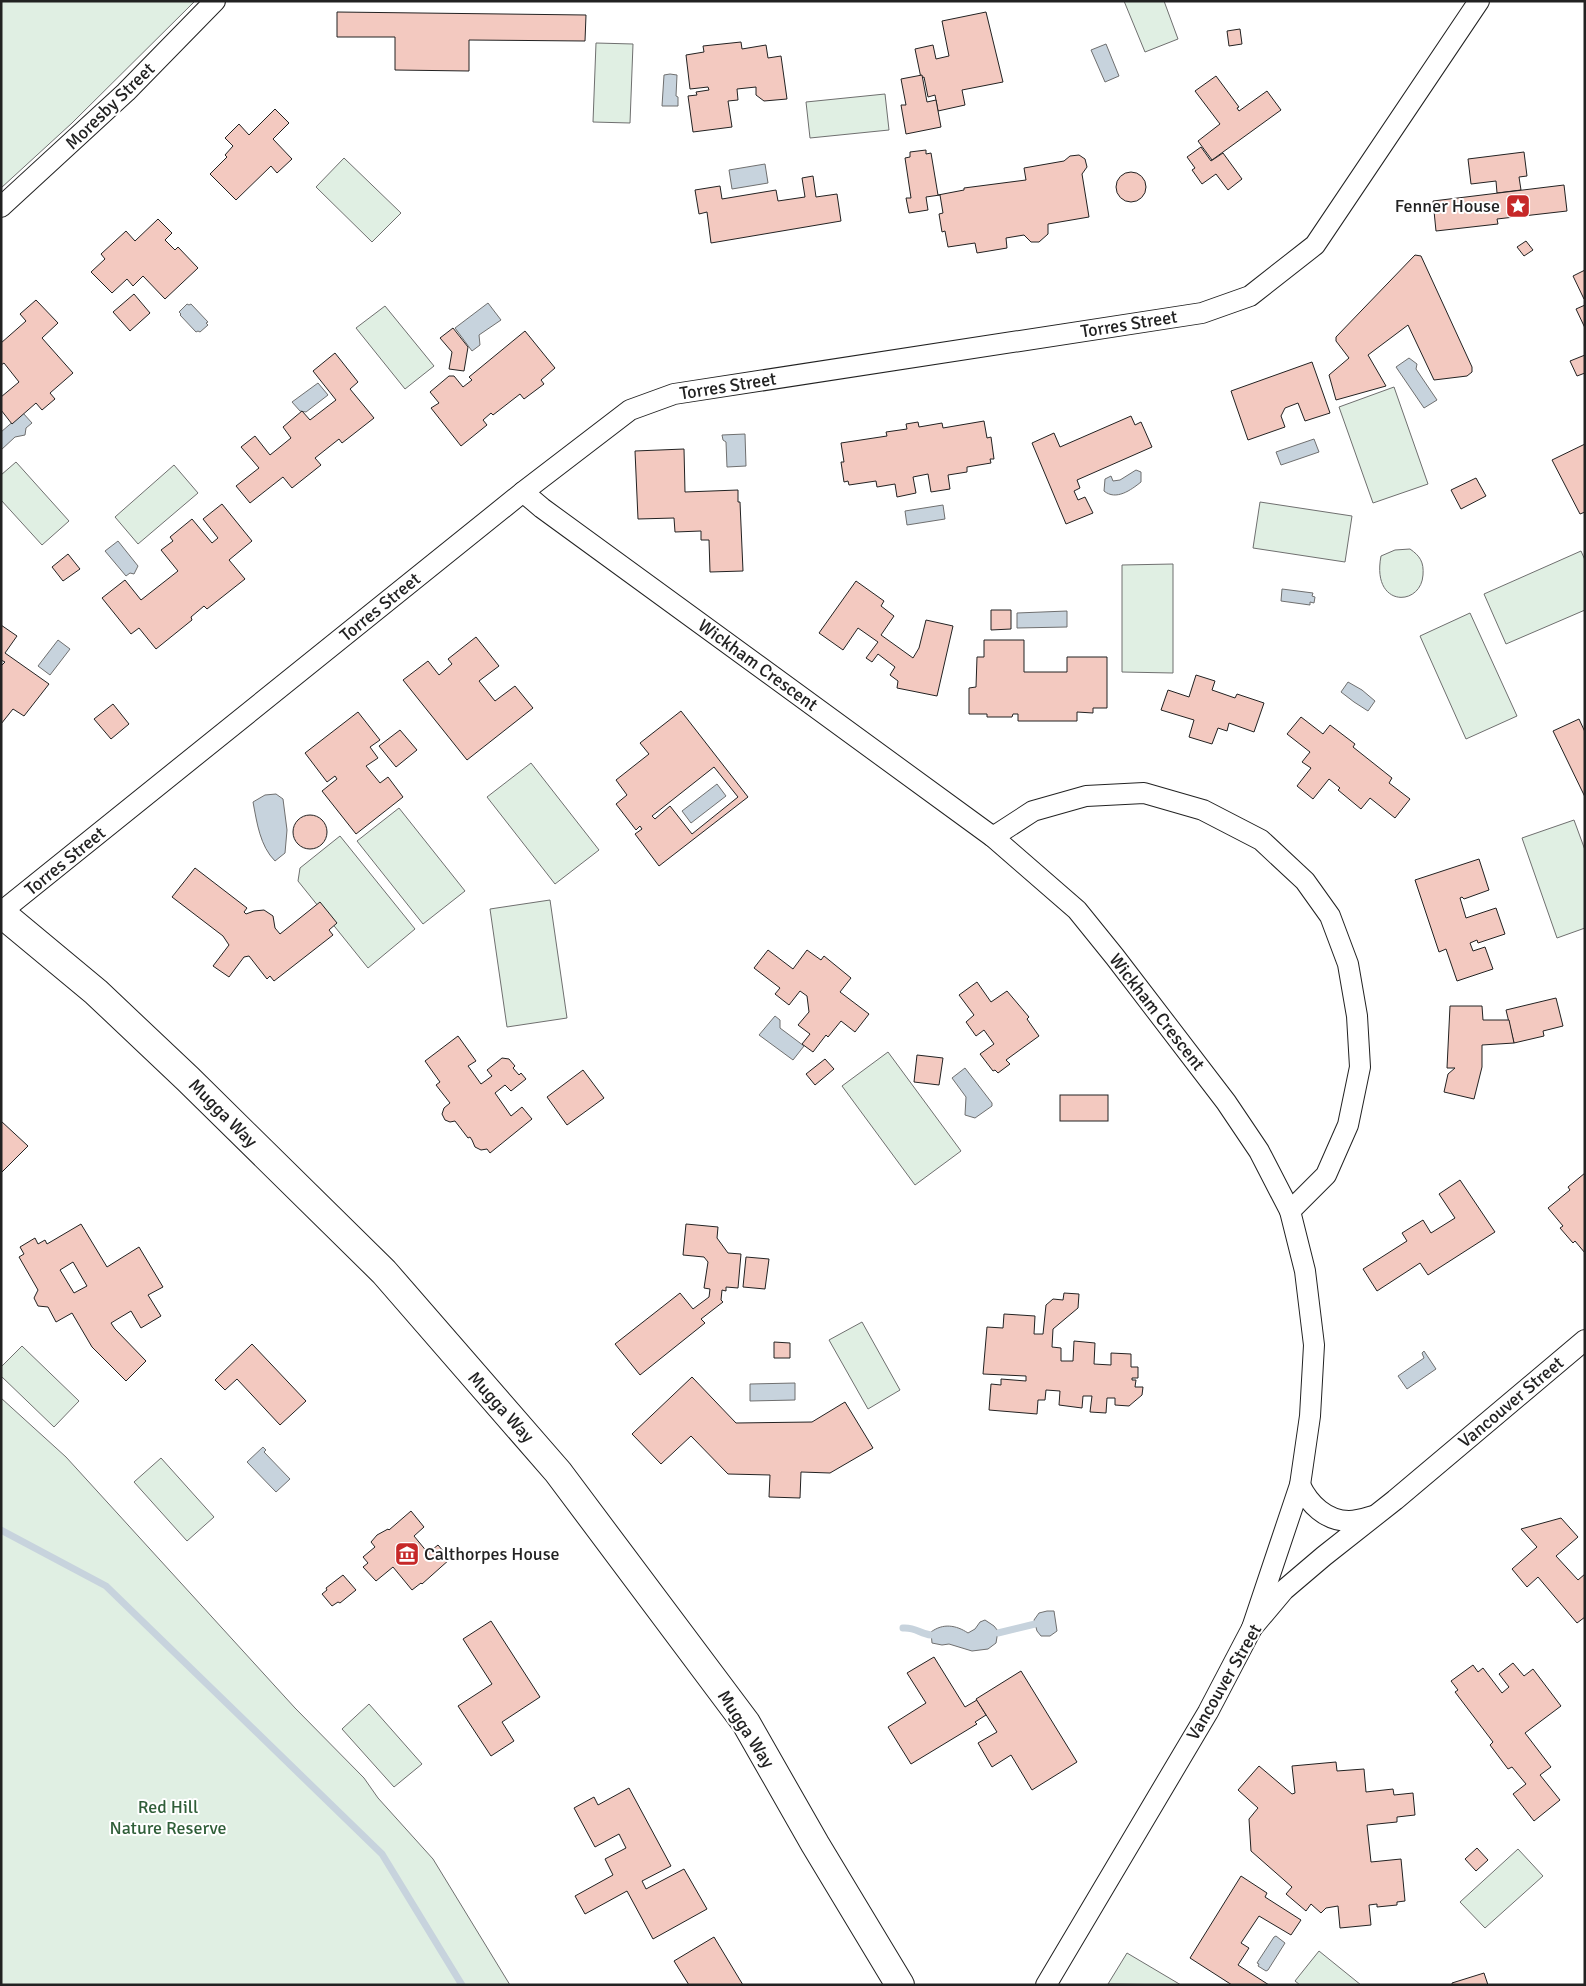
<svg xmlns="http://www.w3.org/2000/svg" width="1586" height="1986" viewBox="0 0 1586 1986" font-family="Signika,sans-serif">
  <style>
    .green { fill: #e0efe3; stroke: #6f6f6f }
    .water { fill: #c7d3dd; stroke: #6f6f6f }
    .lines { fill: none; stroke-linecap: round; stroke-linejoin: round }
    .stream { stroke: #c7d3dd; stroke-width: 7 }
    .building { fill: #f3c9c0; stroke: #222; fill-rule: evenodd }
    .street-casing { stroke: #222; stroke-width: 22 }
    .secondary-casing { stroke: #222; stroke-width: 30 }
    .street { stroke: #fff; stroke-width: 20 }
    .secondary { stroke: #fff; stroke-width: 28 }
    .labels { text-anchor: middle; stroke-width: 4; stroke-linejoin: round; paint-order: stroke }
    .street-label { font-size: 18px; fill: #222; stroke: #fff }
    .poi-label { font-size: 18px; fill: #222; stroke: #fff; text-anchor: end }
    .park-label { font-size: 18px; fill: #2f5e38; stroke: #fff }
  </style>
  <rect width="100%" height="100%" fill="#fff"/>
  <g class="green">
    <polygon points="1,1 195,1 72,123 1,188"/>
    <polygon points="1124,1 1164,1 1178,39 1145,52"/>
    <polygon points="596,43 633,44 630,123 593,122"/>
    <polygon points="885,94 889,130 810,138 806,102"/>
    <polygon points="344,158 401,213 372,242 316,187"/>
    <polygon points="385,306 434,366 405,389 356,328"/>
    <polygon points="1394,387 1428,484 1373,503 1339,407"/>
    <polygon points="16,462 69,521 42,545 1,500 1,475"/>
    <polygon points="174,465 198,493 138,544 115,517"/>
    <polygon points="1260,502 1352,516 1345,562 1253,548"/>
    <path d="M 1410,549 C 1420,556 1424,562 1423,575 C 1421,607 1371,608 1381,556 L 1395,550 Z"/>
    <polygon points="1581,551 1585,560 1585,610 1506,644 1484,594"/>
    <polygon points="1173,564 1173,673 1122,672 1122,565"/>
    <polygon points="1470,613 1517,716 1466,739 1420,636"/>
    <polygon points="531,763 599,850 555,884 487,797"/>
    <polygon points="399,808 465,891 423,924 357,841"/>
    <polygon points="1574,820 1585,850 1585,928 1557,938 1522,838"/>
    <polygon points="340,836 415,929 368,968 298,881 300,868"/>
    <polygon points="550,900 567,1018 507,1027 490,909"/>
    <polygon points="888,1052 961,1151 915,1185 842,1086"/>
    <polygon points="862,1322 900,1390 868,1409 829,1340"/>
    <polygon points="22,1346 79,1401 54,1427 1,1376 1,1367"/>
    <polygon points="1,1398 66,1457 295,1708 364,1778 378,1798 433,1859 510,1985 1,1985"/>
    <polygon points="161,1458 214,1517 187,1541 134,1482"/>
    <polygon points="369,1704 422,1764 394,1787 342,1729"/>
    <polygon points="1518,1849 1543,1876 1485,1928 1460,1902"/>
    <polygon points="1319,1951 1361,1985 1300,1985 1295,1981"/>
    <polygon points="1127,1953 1181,1985 1108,1984"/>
  </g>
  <g class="water">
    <polygon points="1106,44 1119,76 1105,82 1091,50"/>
    <polygon points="670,74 677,75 676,96 678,97 678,106 662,106 664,75"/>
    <polygon points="765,164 768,183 732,189 729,170"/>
    <polygon points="488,303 501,320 479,335 480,345 472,351 455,328"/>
    <polygon points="187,304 189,305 191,304 208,322 206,323 208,325 200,332 198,331 196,332 180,315 181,314 179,312"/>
    <polygon points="1409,358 1417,364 1416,369 1437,400 1424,408 1396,367"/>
    <polygon points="318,383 328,395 306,412 300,411 292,402"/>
    <polygon points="23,413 32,423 26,428 25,435 15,437 1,450 1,432"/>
    <polygon points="745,434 746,466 727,467 726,442 723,440 722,435"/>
    <polygon points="1314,439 1319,452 1281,465 1276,452"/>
    <path d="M 1136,470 L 1141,472 L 1141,482 C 1131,490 1116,501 1104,491 L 1105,479 L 1111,476 L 1113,481 L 1120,480 Z"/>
    <polygon points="943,505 945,519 907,525 905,511"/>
    <polygon points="118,541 138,566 134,574 130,573 126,576 105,551"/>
    <polygon points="1282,589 1313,593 1312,596 1315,597 1314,603 1310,602 1310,605 1281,601"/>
    <polygon points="1067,611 1067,627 1017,628 1017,613"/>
    <polygon points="58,640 70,649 50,675 38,666"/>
    <polygon points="1348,682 1362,690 1375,701 1368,711 1354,702 1341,692"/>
    <polygon points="717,784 726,796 691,823 682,811"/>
    <path d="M 276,794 L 283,799 L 287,830 L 285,853 L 275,861 C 260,846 257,823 253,802 L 265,795 Z"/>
    <polygon points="775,1016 780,1020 780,1028 804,1046 793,1060 759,1035"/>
    <polygon points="965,1068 992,1103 992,1106 975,1118 965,1115 966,1097 952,1078"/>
    <polygon points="1424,1351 1436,1369 1407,1389 1398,1376 1424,1358 1422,1353"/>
    <polygon points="795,1383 795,1400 750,1401 750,1384"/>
    <polygon points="263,1447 266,1450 264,1452 290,1479 276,1492 247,1462"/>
    <polygon points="1047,1611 1054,1611 1057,1631 1050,1636 1041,1636 1037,1631 1034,1620 1039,1613"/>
    <path d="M 985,1620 L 994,1626 L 998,1631 L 996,1643 L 988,1649 L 972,1651 L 949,1644 L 942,1645 L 932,1643 L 931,1632 C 943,1623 956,1625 968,1633 L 975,1629 L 980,1622 Z"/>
    <polygon points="1276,1936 1285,1943 1268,1970 1266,1971 1258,1966 1259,1964 1257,1963 1274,1937"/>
  </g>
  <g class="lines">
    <g class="stream">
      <polyline points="1,1530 106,1586 382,1854 462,1985"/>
      <path d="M 903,1628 C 916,1627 920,1634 931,1635"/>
      <polyline points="998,1633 1035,1624"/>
    </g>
  </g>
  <g class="building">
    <polygon points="337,12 586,15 585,41 469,40 469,71 395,70 395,37 337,37"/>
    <polygon points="986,12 1003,82 962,90 965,105 938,111 935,95 928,97 924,77 921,78 915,49 933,45 936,59 949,56 942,21"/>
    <polygon points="1240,29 1242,44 1229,46 1227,31"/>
    <polygon points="741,42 742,49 766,45 768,58 781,56 787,99 764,101 756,95 756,87 737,89 738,100 728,101 732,127 693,132 688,96 697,95 696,92 709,90 708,87 690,89 686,55 704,52 703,46"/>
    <polygon points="922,75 927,102 936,100 941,127 906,134 901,105 906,105 901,79"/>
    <polygon points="1216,76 1239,107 1237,108 1239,111 1267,91 1281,110 1212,160 1198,141 1220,124 1195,91"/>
    <polygon points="275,109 289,123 273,139 292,159 277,173 271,166 236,200 210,174 227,157 225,155 233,146 225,138 239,124 249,135"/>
    <polygon points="1201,147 1211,161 1223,153 1242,179 1228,190 1216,174 1202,184 1192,170 1195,168 1187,157"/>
    <polygon points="926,150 926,154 931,153 938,195 964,190 964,188 1026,180 1024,168 1064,161 1070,156 1079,155 1085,159 1087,167 1082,174 1089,217 1048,224 1048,234 1039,242 1031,242 1024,235 1006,238 1007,248 977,253 975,243 948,247 945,231 942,232 939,214 943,213 940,195 926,197 928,210 909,213 906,198 911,198 905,158 910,157 910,152"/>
    <polygon points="1524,152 1527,176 1519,177 1521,190 1497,193 1496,181 1471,184 1468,159"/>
    <circle cx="1131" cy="187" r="15"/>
    <polygon points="813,176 816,197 837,194 841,221 711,243 707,212 699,214 695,190 720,186 722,199 776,190 778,201 805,197 802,178"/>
    <polygon points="1564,185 1567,211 1497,219 1498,224 1436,231 1433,201"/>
    <polygon points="158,219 172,233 165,240 175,250 178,247 198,268 165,299 143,276 133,286 127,279 112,293 91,272 105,259 101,254 126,231 135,241"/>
    <polygon points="1526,241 1533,250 1524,256 1517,247"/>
    <polygon points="1415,255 1421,256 1472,367 1472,372 1467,376 1434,380 1408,325 1368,355 1386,386 1336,400 1329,375 1349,358 1336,341 1336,337"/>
    <polygon points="1585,270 1585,298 1584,299 1573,276"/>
    <polygon points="134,294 150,313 130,331 113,312"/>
    <polygon points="36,300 58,323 42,338 73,373 50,393 55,399 42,410 36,403 12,424 1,410 1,397 19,382 4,363 1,365 1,343 26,321 20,314"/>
    <polygon points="1585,305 1585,328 1576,309"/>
    <polygon points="453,328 468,347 464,371 449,369 452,352 440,338"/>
    <polygon points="525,331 555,368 541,380 544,384 524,399 520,394 493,415 491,413 483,420 487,425 461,446 431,408 439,403 430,392 449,376 454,376 463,387 472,380 469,377"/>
    <polygon points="335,353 358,382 350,389 374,418 342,443 339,439 315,458 321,465 292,488 283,477 250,503 236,486 259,468 241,447 255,436 270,455 291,438 283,427 302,411 310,420 336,400 313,371"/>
    <polygon points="1585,355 1585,373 1577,376 1570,361"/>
    <polygon points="1312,362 1330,413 1305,421 1298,403 1285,408 1281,416 1285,427 1248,440 1231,391"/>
    <polygon points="1131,416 1135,425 1141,422 1152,447 1077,480 1080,488 1074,491 1078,500 1085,497 1093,513 1066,524 1032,443 1054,433 1060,447"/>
    <polygon points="984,421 987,438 991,437 994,459 990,459 991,463 967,467 967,472 948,475 950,489 931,492 928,474 913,477 916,493 897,497 895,484 877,487 876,481 849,485 848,481 844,482 841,462 844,462 841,443 887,436 886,432 907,429 906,424 918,422 919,427 942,423 943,428"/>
    <polygon points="1585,444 1585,512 1580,514 1552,460"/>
    <polygon points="684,449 685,492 738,490 738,502 740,502 743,571 710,572 709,540 701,540 701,531 675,532 674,518 638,519 635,451"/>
    <polygon points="1476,478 1486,496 1461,509 1451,490"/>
    <polygon points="222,504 252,541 229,560 245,579 207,609 204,606 191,617 192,620 156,649 139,628 131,634 102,598 125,580 141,600 178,571 161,550 173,541 170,537 192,519 212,543 218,538 203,519"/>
    <polygon points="68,554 80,569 63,581 52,567"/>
    <polygon points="856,581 884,601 881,606 894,616 881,635 913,658 919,648 926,620 953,626 937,696 897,688 898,681 890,675 895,667 878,654 872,662 866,658 878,642 858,628 843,650 819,633"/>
    <polygon points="991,610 1011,610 1011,629 991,630"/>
    <polygon points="1,625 17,636 5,653 49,684 24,716 13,709 1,724 1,666 5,662 1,660"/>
    <polygon points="476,637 499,666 479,681 495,701 515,686 533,708 467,760 403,680 428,661 439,675 452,664 448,659"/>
    <polygon points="984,640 1024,640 1024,672 1067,672 1067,657 1107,657 1107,708 1093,708 1093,713 1077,712 1077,721 1018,721 1018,714 1013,714 1012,717 987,717 987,714 969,714 969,688 976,687 977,657 984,657"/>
    <polygon points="1196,675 1215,681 1212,690 1235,698 1237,694 1264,703 1254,732 1229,723 1227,731 1218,728 1212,744 1189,737 1194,720 1161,710 1168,690 1189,697"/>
    <polygon points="113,704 129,724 111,739 94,719"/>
    <path d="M 681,711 L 748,797 L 659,866 L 635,834 L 642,829 L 640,826 L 636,830 L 616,804 L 627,795 L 616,780 L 649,754 L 640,743 ZM 714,767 L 738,797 L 692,834 L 670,806 L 655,819 L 652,816 Z"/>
    <polygon points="358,712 380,740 370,747 378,758 366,766 380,783 388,777 403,797 356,834 322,791 337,779 335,776 327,782 305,753"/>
    <polygon points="1301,717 1323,734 1330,725 1355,744 1353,747 1392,778 1389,783 1410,799 1395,818 1370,798 1361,809 1338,790 1340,788 1329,779 1313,799 1297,786 1311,768 1302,762 1310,752 1287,734"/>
    <polygon points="1579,719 1585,732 1585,797 1553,731"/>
    <polygon points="400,730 417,750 396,767 379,746"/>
    <circle cx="310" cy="832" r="17"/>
    <polygon points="1479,859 1489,890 1464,899 1462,897 1460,898 1466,918 1496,908 1505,934 1478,943 1477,940 1470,943 1473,951 1485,947 1493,969 1457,981 1446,949 1439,952 1415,880"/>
    <polygon points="195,868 247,908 244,912 246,914 254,911 264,910 273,916 275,928 280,934 320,902 337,923 329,930 333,935 274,981 270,976 267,979 249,956 244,957 229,977 213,966 229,945 223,936 172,897"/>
    <polygon points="768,950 793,969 807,950 821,960 824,956 851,978 840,992 869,1014 855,1032 841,1021 828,1037 826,1035 813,1052 802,1044 810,1034 798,1025 809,1012 807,996 800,991 789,1005 775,994 780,988 754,968"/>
    <polygon points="977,982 991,1002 1007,991 1029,1017 1027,1019 1039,1036 1006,1060 1010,1064 998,1073 995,1070 993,1071 980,1054 994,1044 984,1030 976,1036 966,1022 974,1015 959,995"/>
    <polygon points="1556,998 1563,1026 1543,1031 1544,1036 1514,1043 1506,1010"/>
    <polygon points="1450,1006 1482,1006 1483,1020 1509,1020 1514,1043 1482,1045 1482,1067 1474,1099 1444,1092 1448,1074 1455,1068 1447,1068"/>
    <polygon points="458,1036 476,1061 468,1066 481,1084 492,1076 487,1070 502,1058 509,1059 515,1066 513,1068 519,1075 521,1073 526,1079 511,1091 505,1085 495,1093 511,1116 522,1107 532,1119 490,1153 487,1149 481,1150 475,1147 472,1140 470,1137 468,1138 455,1121 450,1122 445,1120 442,1114 444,1108 450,1103 436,1085 440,1082 425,1061"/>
    <polygon points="917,1055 943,1058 939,1085 914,1082"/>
    <polygon points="825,1059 834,1069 815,1085 806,1074"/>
    <polygon points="583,1070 604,1098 567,1125 547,1097"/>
    <rect x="1060" y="1095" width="48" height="26"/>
    <polygon points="1,1121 28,1146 1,1173"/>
    <polygon points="1585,1173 1585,1253 1575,1241 1573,1243 1560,1228 1563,1226 1548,1208 1570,1190 1568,1187"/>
    <polygon points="1460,1180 1495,1232 1428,1275 1420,1263 1377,1291 1363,1269 1407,1241 1402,1233 1423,1220 1431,1233 1455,1218 1439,1194"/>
    <path d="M 81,1224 L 107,1267 L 139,1247 L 163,1287 L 148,1295 L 161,1316 L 141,1328 L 131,1311 L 111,1323 L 115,1329 L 146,1361 L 126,1381 L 92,1347 L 72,1313 L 56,1322 L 48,1307 L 38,1306 L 34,1298 L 38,1290 L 19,1257 L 24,1254 L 20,1247 L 35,1238 L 38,1244 L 45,1240 L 47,1244 ZM 73,1262 L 87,1286 L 74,1293 L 60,1270 Z"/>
    <polygon points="686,1224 718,1227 717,1238 728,1253 741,1254 738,1288 726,1287 726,1291 722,1290 721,1300 723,1302 701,1319 705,1323 640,1375 615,1344 680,1293 693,1309 709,1297 710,1289 704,1288 708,1262 704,1257 683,1255"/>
    <polygon points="746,1257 769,1259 765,1289 743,1287"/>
    <polygon points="1064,1293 1079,1294 1078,1308 1053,1329 1052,1347 1061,1348 1061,1361 1073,1361 1074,1341 1095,1343 1094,1364 1111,1365 1111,1353 1131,1354 1131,1367 1138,1367 1138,1378 1132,1378 1132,1380 1136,1380 1135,1387 1143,1387 1142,1395 1129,1406 1115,1405 1115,1398 1107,1398 1106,1413 1090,1412 1092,1396 1083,1396 1082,1408 1059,1405 1060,1391 1046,1390 1045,1400 1038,1400 1037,1414 989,1410 991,1384 1001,1385 1001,1379 1026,1381 1026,1376 983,1374 987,1327 1003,1328 1004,1314 1035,1316 1034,1334 1043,1334 1046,1305 1053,1299 1063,1300"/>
    <polygon points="774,1342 790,1343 790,1358 774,1358"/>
    <polygon points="252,1344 306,1401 280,1425 237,1379 225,1390 215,1380"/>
    <polygon points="692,1377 736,1423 812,1422 845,1402 873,1448 830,1473 801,1472 800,1498 769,1497 770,1475 728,1474 691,1436 661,1464 632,1434"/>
    <polygon points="411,1511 424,1527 414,1536 428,1553 438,1545 450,1559 422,1584 421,1583 412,1590 393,1567 376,1581 363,1567 368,1563 363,1557 375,1547 371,1542 377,1535 388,1529 389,1530"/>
    <polygon points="1561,1518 1578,1537 1556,1556 1578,1580 1585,1574 1585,1617 1577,1623 1538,1577 1527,1587 1512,1569 1537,1547 1521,1529"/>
    <polygon points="343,1575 356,1590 340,1603 338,1602 332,1606 322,1594 327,1590 326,1588"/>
    <polygon points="491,1621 540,1697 502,1722 514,1741 491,1756 458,1706 492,1684 463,1639"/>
    <polygon points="934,1657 965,1707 977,1700 986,1715 975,1722 977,1724 911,1764 888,1727 926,1703 907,1673"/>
    <polygon points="1513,1663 1524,1676 1533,1669 1561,1706 1525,1733 1551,1767 1540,1775 1560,1800 1534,1821 1513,1794 1526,1784 1512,1767 1508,1769 1490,1745 1493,1742 1455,1692 1458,1690 1451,1681 1473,1665 1478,1672 1483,1668 1502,1693 1509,1687 1499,1674"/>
    <polygon points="1021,1671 1077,1762 1032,1790 1011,1755 992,1767 978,1743 997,1732 976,1699"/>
    <polygon points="1336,1762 1337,1771 1364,1769 1366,1792 1393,1789 1394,1795 1413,1793 1415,1815 1397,1817 1397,1822 1367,1825 1371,1862 1401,1859 1405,1901 1397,1902 1397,1905 1377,1907 1377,1904 1369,1905 1371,1925 1340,1928 1338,1906 1326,1908 1321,1913 1311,1904 1306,1911 1286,1894 1292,1887 1251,1851 1249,1819 1258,1808 1238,1790 1259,1766 1292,1794 1295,1793 1292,1766"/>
    <polygon points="629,1788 671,1866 642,1881 646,1889 684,1869 707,1909 653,1939 627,1891 585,1914 575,1896 613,1875 605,1859 626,1848 619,1834 595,1847 574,1808 594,1797 598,1805"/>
    <polygon points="1477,1848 1488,1860 1476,1871 1465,1859"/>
    <polygon points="1241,1876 1267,1893 1265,1897 1301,1920 1291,1935 1259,1916 1241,1943 1249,1948 1238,1965 1269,1985 1232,1985 1190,1958"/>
    <polygon points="714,1937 743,1985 689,1985 674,1961"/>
    <polygon points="1484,1973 1488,1985 1452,1985 1452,1983"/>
  </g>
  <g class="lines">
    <defs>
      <g id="street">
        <polyline points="1,207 126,92 215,1"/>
        <polyline points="523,492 542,508 993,837 1077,910 1115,957 1226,1102 1259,1151 1290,1211 1305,1271 1314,1345 1310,1416 1300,1485 1252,1628"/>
        <polyline points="993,837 1033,811 1086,796 1144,793 1203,810 1261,840 1305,881 1330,916 1348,964 1357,1016 1360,1067 1348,1125 1326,1175 1290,1211"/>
        <polyline points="1,912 523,492 630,410 674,394 1202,313 1250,296 1315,245 1479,1"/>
        <path d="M 1300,1485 C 1309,1504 1326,1521 1349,1521 C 1357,1521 1366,1518 1373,1516"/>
        <polyline points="1046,1985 1208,1712 1252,1628 1284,1590 1324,1556 1395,1500 1585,1340"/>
      </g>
      <polyline id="secondary" points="1,913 96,992 188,1079 384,1272 558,1472 746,1723 815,1844 900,1985"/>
    </defs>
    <use href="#street" class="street-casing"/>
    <use href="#secondary" class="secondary-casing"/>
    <use href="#street" class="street"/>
    <use href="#secondary" class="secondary"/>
  </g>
  <defs>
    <symbol id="sight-square" viewBox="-11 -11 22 22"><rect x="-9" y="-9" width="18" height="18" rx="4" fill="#c62828" stroke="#fff"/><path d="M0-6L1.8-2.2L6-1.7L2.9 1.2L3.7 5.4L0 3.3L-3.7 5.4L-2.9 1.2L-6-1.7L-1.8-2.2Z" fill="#fff"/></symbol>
    <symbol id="museum-square" viewBox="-11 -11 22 22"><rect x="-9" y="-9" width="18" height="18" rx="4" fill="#c62828" stroke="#fff"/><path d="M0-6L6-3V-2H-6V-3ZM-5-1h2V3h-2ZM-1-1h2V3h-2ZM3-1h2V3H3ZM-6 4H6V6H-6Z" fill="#fff"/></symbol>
  </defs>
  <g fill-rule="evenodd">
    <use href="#sight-square" x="1504" y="192" width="28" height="28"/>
    <use href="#museum-square" x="393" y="1540" width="28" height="28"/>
  </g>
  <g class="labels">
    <g class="street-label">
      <text transform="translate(110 106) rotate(-44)" y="6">Moresby Street</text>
      <text transform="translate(1129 324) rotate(-9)" y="6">Torres Street</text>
      <text transform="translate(728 386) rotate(-9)" y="6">Torres Street</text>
      <text transform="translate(380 607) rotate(-39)" y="6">Torres Street</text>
      <text transform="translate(758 665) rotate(36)" y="6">Wickham Crescent</text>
      <text transform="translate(65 861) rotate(-39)" y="6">Torres Street</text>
      <text transform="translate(1157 1012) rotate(52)" y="6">Wickham Crescent</text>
      <text transform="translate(223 1113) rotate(45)" y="6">Mugga Way</text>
      <text transform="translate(1511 1402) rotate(-40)" y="6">Vancouver Street</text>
      <text transform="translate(501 1407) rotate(48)" y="6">Mugga Way</text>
      <text transform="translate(1224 1682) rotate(-60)" y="6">Vancouver Street</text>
      <text transform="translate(746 1729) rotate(57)" y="6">Mugga Way</text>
    </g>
    <g class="poi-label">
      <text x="1500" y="212">Fenner House</text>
      <text x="424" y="1560" text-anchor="start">Calthorpes House</text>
    </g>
    <g class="park-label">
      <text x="168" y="1813">Red Hill<tspan x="168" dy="21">Nature Reserve</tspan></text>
    </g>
  </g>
  <rect width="1586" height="1986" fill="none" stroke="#222222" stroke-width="5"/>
</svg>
